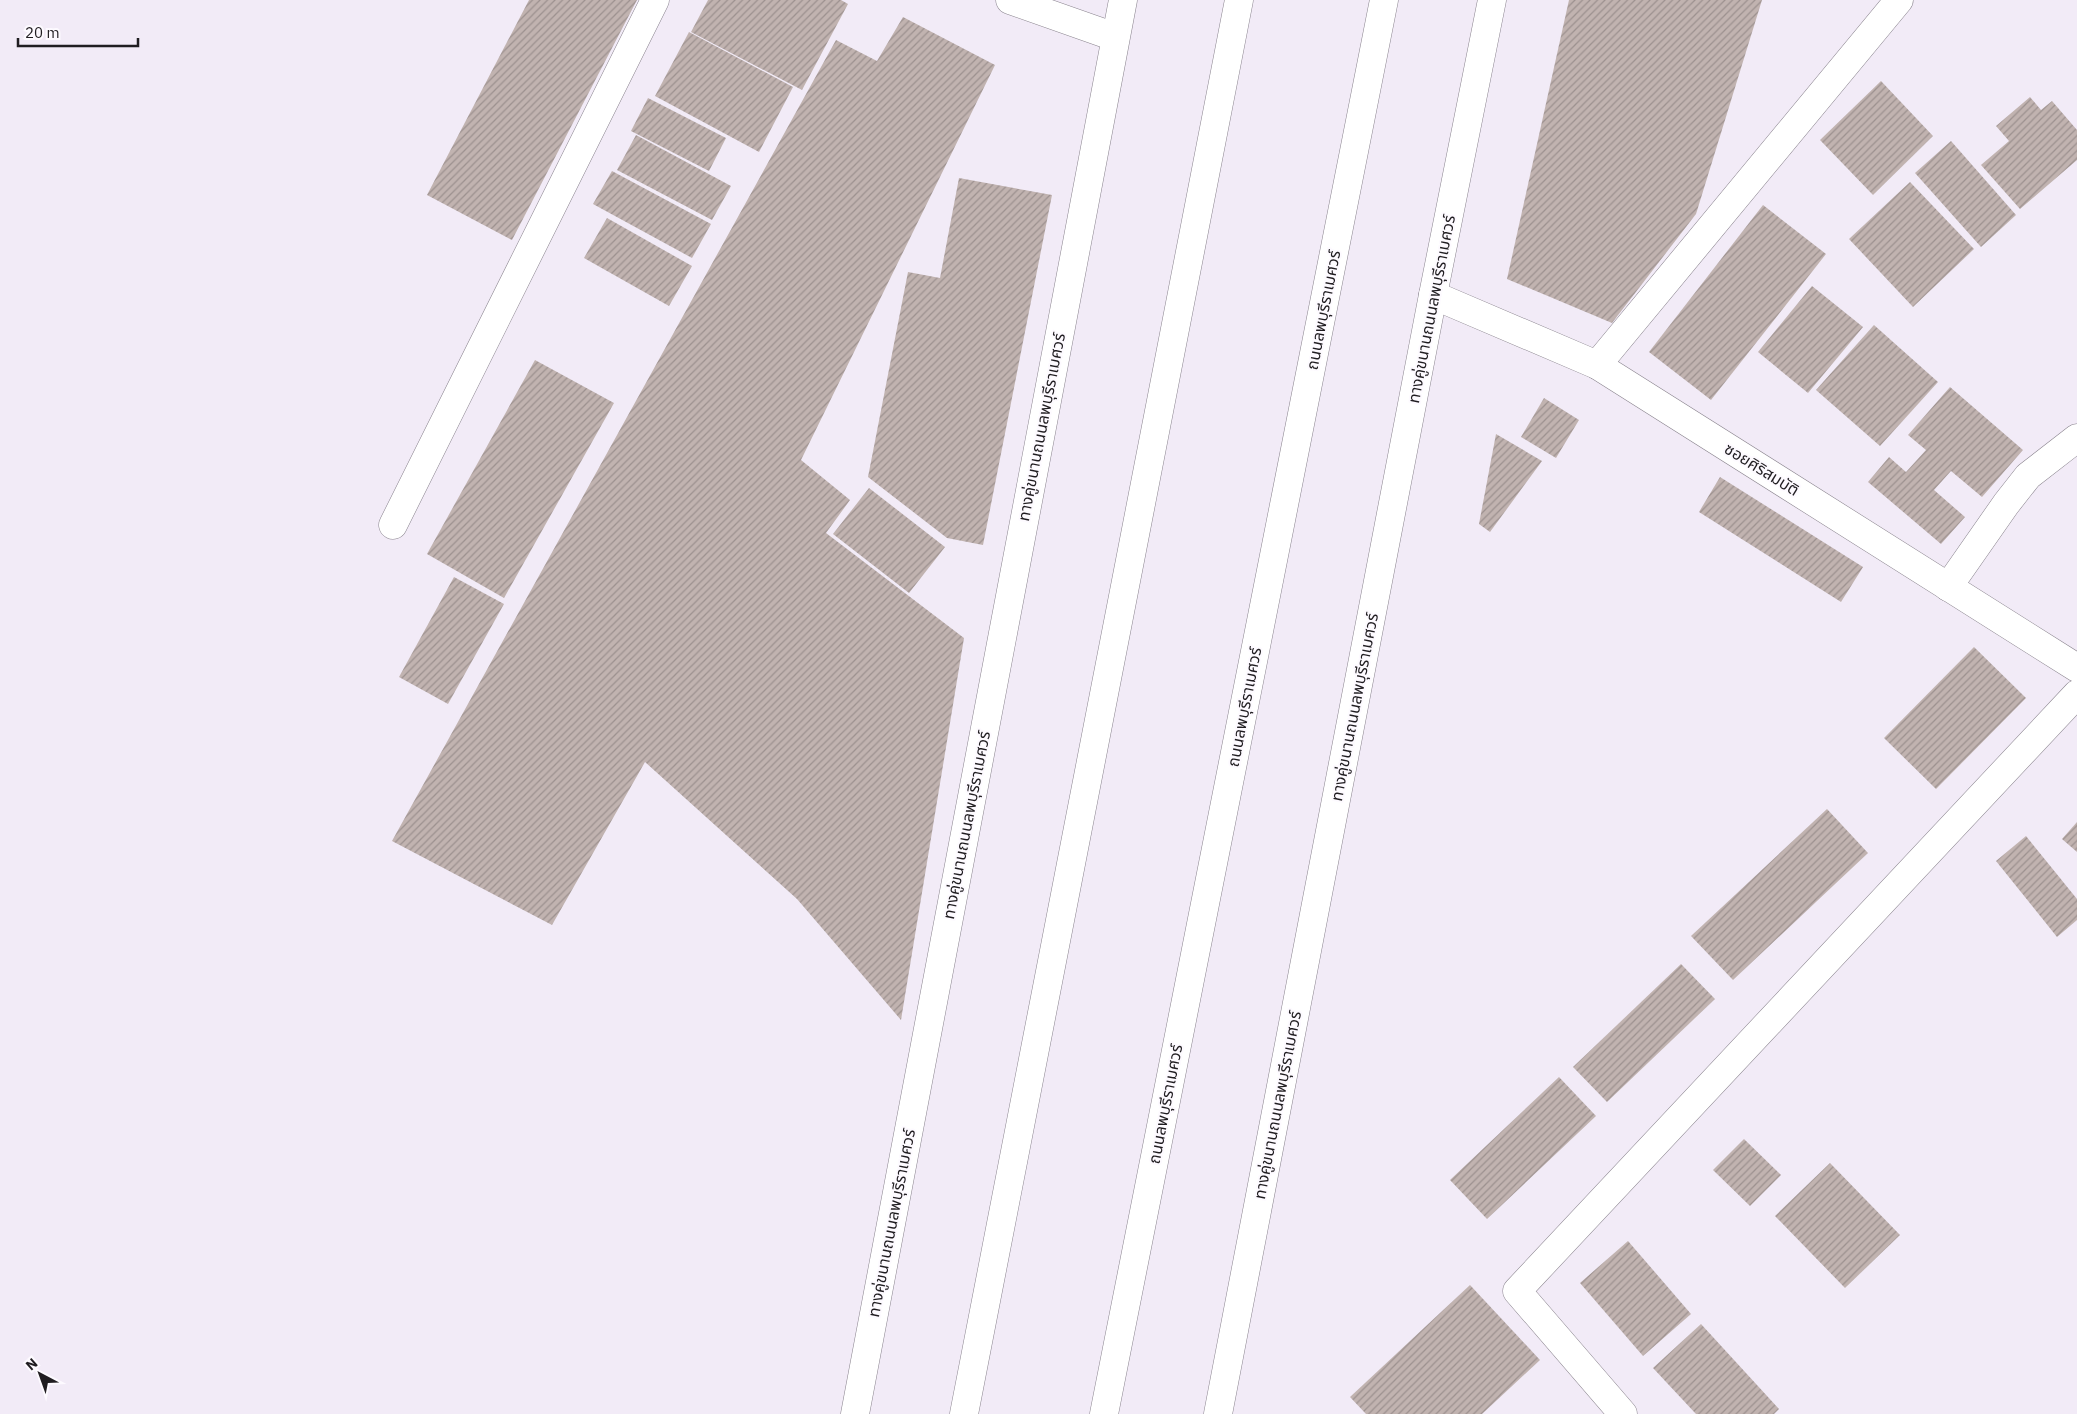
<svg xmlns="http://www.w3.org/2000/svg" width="2077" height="1414" viewBox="0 0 2077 1414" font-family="'IBM Plex Sans','Noto Sans Thai',sans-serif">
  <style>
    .building { fill: url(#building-hatch) }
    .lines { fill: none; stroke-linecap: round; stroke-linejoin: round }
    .minor-casing { stroke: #89838d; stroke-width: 29 }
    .major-casing { stroke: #89838d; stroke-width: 29 }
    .minor { stroke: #fff; stroke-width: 28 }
    .major { stroke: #fff; stroke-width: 28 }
    .labels { text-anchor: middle; stroke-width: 4; stroke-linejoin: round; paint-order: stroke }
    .street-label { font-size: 16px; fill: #201d21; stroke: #fdfaff }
  </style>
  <defs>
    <pattern id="building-hatch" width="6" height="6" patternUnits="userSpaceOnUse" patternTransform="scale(1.25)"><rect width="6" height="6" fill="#c1b3b0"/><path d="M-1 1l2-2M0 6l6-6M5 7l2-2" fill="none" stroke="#9c918f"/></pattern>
  </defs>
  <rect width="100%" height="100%" fill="#f2ebf7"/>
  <g class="building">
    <polygon points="529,0 637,0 512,240 427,195"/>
    <polygon points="708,0 841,0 848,4 802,90 691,32"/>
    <polygon points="1569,0 1762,0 1696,214 1612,323 1507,279"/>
    <polygon points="903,17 995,65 801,460 850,500 826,533 964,638 901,1020 797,899 645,762 552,925 392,841 836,40 877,61"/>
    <polygon points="689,32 793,87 759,152 655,96"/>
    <polygon points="1881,81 1933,136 1873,195 1820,140"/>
    <polygon points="2030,97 2041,110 2052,101 2077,130 2077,160 2020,209 1981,165 2009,141 1996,126"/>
    <polygon points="648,98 726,138 709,171 631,131"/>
    <polygon points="636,135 731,186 712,220 617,170"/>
    <polygon points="1951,141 2016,215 1981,247 1915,173"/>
    <polygon points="612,171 711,224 692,258 593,204"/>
    <polygon points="959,178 1052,195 983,545 947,538 868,477 908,272 940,278"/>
    <polygon points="1910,182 1974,249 1913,307 1849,239"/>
    <polygon points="1763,205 1826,254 1711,400 1649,352"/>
    <polygon points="607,218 692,266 669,306 584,258"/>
    <polygon points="1812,286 1863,327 1808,393 1758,352"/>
    <polygon points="1874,325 1938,382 1880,446 1816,390"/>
    <polygon points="535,360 614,403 504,598 427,554"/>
    <polygon points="1950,387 2023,450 1982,497 1951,471 1934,490 1965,517 1941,544 1868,482 1889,457 1906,472 1926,450 1908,435"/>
    <polygon points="1544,398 1579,420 1556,458 1521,437"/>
    <polygon points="1496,434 1542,461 1490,532 1479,524"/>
    <polygon points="1720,477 1863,567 1841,602 1699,512"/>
    <polygon points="869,488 945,547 909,593 833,534"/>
    <polygon points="454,577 504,604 448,704 399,677"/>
    <polygon points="1974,647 2026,698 1936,789 1884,738"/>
    <polygon points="1827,809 1868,853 1733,980 1691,936"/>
    <polygon points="2077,822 2077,852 2062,839"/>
    <polygon points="2026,836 2077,899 2077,920 2057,937 1996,861"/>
    <polygon points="1681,964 1715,999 1607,1102 1573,1067"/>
    <polygon points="1559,1077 1596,1116 1487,1219 1450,1180"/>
    <polygon points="1744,1139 1781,1175 1750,1206 1713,1170"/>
    <polygon points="1830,1163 1900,1235 1845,1288 1775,1216"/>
    <polygon points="1628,1241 1691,1314 1643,1356 1580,1283"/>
    <polygon points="1470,1285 1540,1360 1482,1414 1366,1414 1350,1397"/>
    <polygon points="1701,1324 1779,1409 1774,1414 1696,1414 1653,1368"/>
  </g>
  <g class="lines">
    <defs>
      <g id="minor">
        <polyline points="1010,0 1115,37"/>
        <polyline points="1433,295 1597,365 2077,668"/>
        <polyline points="1597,365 1899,0"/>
        <polyline points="393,525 655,0"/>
        <polyline points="1948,587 2006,504 2028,476 2077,438"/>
        <polyline points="1623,1414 1517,1291 2077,694"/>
      </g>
      <g id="major">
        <polyline points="855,1414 1123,0"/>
        <polyline points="964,1414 1239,0"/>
        <polyline points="1104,1414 1384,0"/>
        <polyline points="1218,1414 1433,295 1492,0"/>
      </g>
    </defs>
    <use href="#minor" class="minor-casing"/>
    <use href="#major" class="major-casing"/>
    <use href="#minor" class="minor"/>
    <use href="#major" class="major"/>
  </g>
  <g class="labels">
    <g class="street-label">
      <text transform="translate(1431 309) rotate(-79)" y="6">ทางคู่ขนานถนนลพบุรีราเมศวร์</text>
      <text transform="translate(1323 310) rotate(-79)" y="6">ถนนลพบุรีราเมศวร์</text>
      <text transform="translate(1041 427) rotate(-79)" y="6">ทางคู่ขนานถนนลพบุรีราเมศวร์</text>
      <text transform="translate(1762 469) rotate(32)" y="6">ซอยศิริสมบัติ</text>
      <text transform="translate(1244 707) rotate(-79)" y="6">ถนนลพบุรีราเมศวร์</text>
      <text transform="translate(1354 707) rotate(-79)" y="6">ทางคู่ขนานถนนลพบุรีราเมศวร์</text>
      <text transform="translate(966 825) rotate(-79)" y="6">ทางคู่ขนานถนนลพบุรีราเมศวร์</text>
      <text transform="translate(1165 1104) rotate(-79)" y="6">ถนนลพบุรีราเมศวร์</text>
      <text transform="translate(1277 1105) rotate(-79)" y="6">ทางคู่ขนานถนนลพบุรีราเมศวร์</text>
      <text transform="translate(891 1223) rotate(-79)" y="6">ทางคู่ขนานถนนลพบุรีราเมศวร์</text>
    </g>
  </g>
  <g transform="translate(40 1374) rotate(319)" stroke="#fdfaff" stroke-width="4" paint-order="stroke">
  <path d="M0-4L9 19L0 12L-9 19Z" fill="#201d21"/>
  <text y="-8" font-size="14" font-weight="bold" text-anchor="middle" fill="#201d21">N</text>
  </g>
  <path d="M18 38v8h120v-8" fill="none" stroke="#201d21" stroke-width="2.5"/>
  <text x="25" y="38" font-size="15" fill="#201d21" stroke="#fdfaff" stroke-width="4" paint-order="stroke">20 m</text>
</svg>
